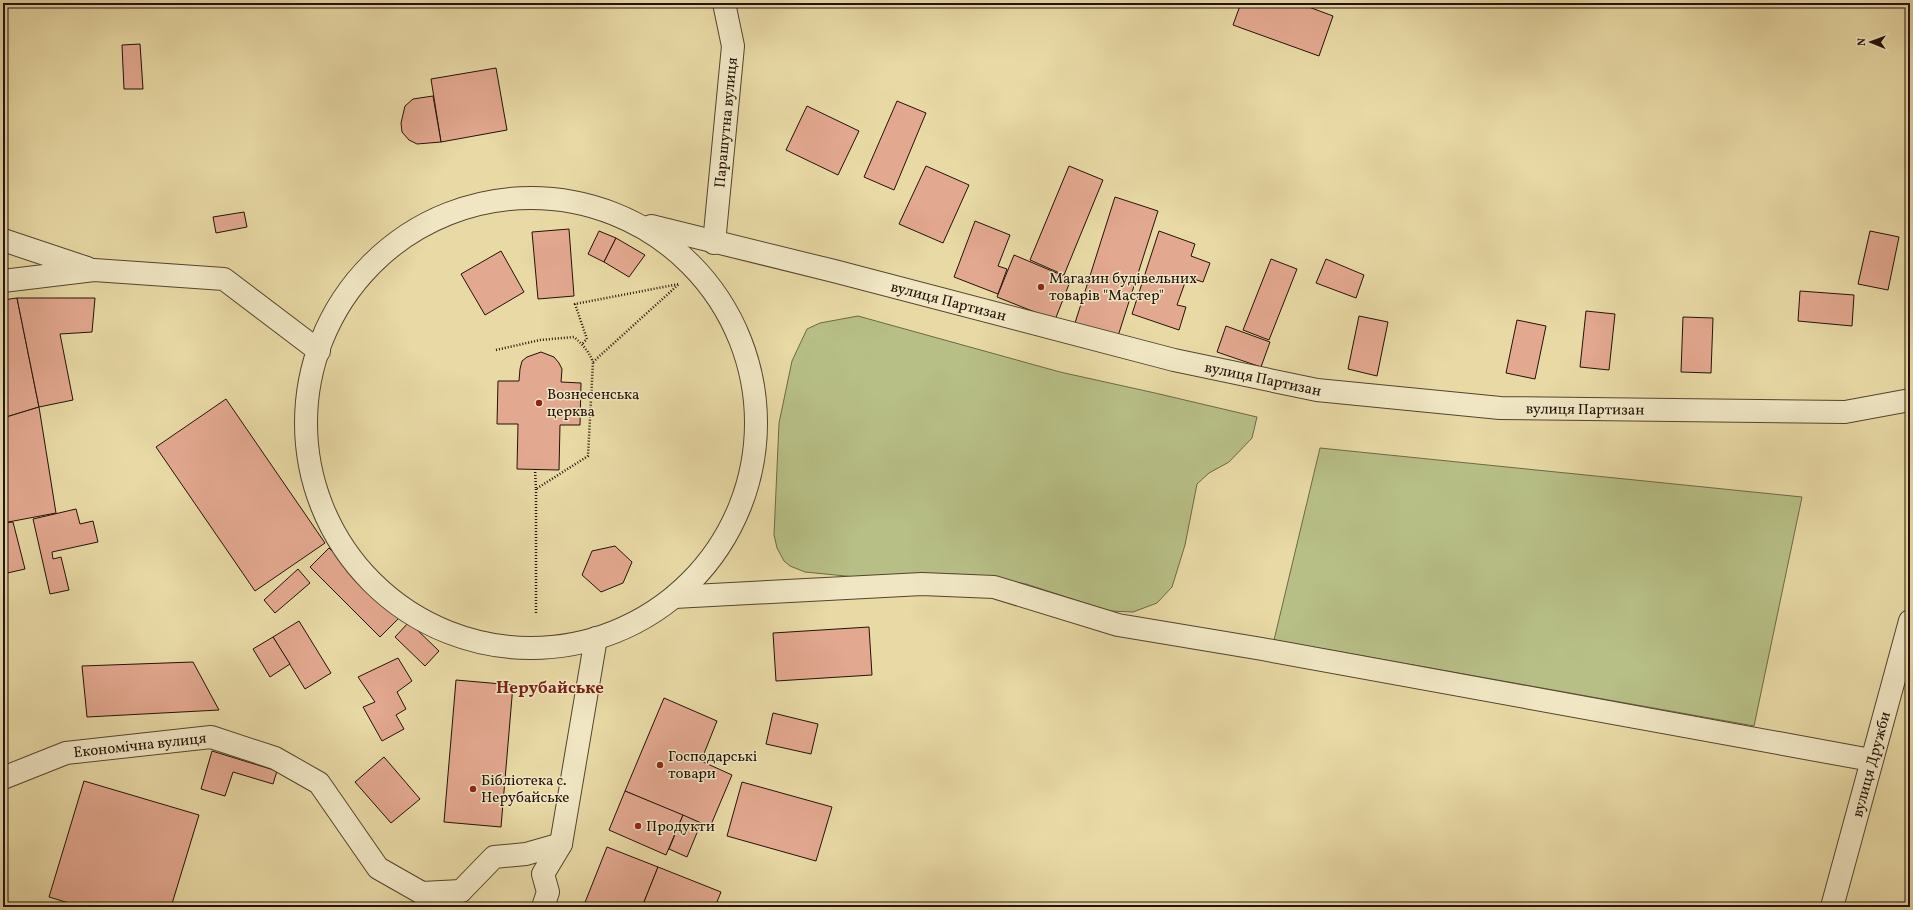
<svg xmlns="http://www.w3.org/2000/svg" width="1913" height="910" viewBox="0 0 1913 910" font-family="Vollkorn,serif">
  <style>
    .green { fill: #b7bf86; stroke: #6d6846 }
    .building { fill: #e3a890; stroke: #231207 }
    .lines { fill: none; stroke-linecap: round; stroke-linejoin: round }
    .minor-casing { stroke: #54442e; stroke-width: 24 }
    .path { stroke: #231207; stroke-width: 2.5; stroke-dasharray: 1 2; stroke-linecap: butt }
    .minor { stroke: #f0e6c4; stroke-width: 22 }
    .poi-dot { fill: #8f2418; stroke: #f0e6c4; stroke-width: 1.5 }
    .labels { text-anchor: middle; stroke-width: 3; stroke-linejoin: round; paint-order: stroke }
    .street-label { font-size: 15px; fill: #231207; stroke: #f0e6c4 }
    .poi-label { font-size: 15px; fill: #231207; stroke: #f0e6c4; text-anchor: start }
    .quarter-label { font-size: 17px; font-weight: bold; fill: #7a1f14; stroke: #f0e6c4 }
  </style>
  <rect width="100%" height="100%" fill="#e8d9a5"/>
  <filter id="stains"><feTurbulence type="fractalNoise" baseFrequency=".005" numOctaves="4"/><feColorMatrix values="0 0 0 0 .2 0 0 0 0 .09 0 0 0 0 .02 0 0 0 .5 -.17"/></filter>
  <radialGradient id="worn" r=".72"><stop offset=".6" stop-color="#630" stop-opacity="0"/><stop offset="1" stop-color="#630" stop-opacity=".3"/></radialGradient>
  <g class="green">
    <polygon points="858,316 1060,372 1155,393 1257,417 1252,438 1229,462 1209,473 1197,484 1185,545 1172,587 1157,603 1133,612 1110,611 1026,584 987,576 953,574 876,579 805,572 790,566 784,561 777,548 774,535 779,423 792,361 807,329 820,323"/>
    <polygon points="1320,448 1802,497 1754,726 1274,640"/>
  </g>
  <g class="building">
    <polygon points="1241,3 1298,3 1333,16 1319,56 1233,25"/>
    <polygon points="140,44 143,89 124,89 122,45"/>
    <polygon points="496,68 507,130 441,142 431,79"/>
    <polygon points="433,96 441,142 417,144 409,140 402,132 401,123 405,106 413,99"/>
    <polygon points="897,101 926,113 894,190 864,177"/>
    <polygon points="807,106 859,131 838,175 786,150"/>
    <polygon points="926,166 969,185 943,243 899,224"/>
    <polygon points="1069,166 1103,180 1064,275 1030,260"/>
    <polygon points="1115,197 1158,211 1118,336 1075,323"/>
    <polygon points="244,212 247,227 216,233 213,217"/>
    <polygon points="975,221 1010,235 998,266 1007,269 998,294 954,277"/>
    <polygon points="569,229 574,296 538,299 532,232"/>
    <polygon points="599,231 616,238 604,262 588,254"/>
    <polygon points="1159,231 1195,244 1191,256 1210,263 1203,282 1187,277 1177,305 1186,307 1179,330 1132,314"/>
    <polygon points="1870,231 1899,237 1888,290 1858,284"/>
    <polygon points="616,238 645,255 629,277 604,262"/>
    <polygon points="501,251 524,292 485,315 461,274"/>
    <polygon points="1014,255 1071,279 1055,320 997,297"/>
    <polygon points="1271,259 1297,269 1269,340 1243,330"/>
    <polygon points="1326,259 1364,275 1356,298 1316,283"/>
    <polygon points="1800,291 1854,295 1852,326 1798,321"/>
    <polygon points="17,298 39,407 3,418 3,300"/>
    <polygon points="17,298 95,298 92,332 60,334 73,400 39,407"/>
    <polygon points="1586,311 1615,314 1609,370 1580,367"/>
    <polygon points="1359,316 1388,322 1377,376 1348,369"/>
    <polygon points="1683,317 1713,318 1711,373 1681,372"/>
    <polygon points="1517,320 1546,326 1535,379 1506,373"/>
    <polygon points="1226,326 1270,342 1261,367 1217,352"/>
    <polygon points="541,352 554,357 559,363 562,369 561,382 581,383 580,425 560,425 559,470 517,469 518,424 497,424 498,381 519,381 520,369 522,361 527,357"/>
    <polygon points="226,399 325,543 255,591 156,447"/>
    <polygon points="39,407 56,513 3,523 3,418"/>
    <polygon points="76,509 80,524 93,521 98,542 52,552 53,559 61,557 69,590 50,594 33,519"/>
    <polygon points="13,522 25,569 3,574 3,523"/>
    <polygon points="615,546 632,562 623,583 601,592 582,575 592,551"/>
    <polygon points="329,548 399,618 380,637 310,567"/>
    <polygon points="298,569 310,583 275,613 264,600"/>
    <polygon points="299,621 331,673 305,689 273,637"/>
    <polygon points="409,622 439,651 425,666 395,637"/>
    <polygon points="869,627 872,675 776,681 773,633"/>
    <polygon points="273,637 290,664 270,677 253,649"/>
    <polygon points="398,658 412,681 397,692 406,709 396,715 404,729 382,741 363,707 375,702 358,677"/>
    <polygon points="193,662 219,710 87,717 82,666"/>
    <polygon points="456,680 513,685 501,827 444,822"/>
    <polygon points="664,698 717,721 701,761 732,775 710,827 625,791"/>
    <polygon points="773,713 818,724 811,754 766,744"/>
    <polygon points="212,751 277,771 273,784 233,772 225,796 201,789"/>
    <polygon points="384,757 420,799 391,823 355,782"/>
    <polygon points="84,781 199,815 171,907 82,907 49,897"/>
    <polygon points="742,782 832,807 816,861 727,836"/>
    <polygon points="625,791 683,815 666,855 609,830"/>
    <polygon points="683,815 701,823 687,857 669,849"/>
    <polygon points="607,847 658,867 642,907 590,907 584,905"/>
    <polygon points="658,867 721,892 715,907 642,907"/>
  </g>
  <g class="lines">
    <defs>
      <g id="minor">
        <circle cx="531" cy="423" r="225"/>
        <path id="s1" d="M 651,226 L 834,271 L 1174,360 L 1317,390 L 1500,408 L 1845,412 L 1910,400"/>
        <polyline points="3,240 87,268"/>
        <path id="s2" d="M 714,243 L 733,46 L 724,3"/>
        <polyline points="3,281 94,270 224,279 319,351"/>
        <polyline points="674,597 922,584 994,587 1118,625 1262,649 1871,760"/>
        <path id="s3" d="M 3,778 L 66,753 L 211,737 L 275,758 L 319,783 L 378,868 L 422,893 L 461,891"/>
        <polyline points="461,891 494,857 526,854 561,844"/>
        <polyline points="543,907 548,892 543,874 561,844 596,638"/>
        <path id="s4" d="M 1832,907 L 1910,621"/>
      </g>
    </defs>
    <use href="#minor" class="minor-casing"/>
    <g class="path">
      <path d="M 496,350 L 540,340 L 574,337 C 583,345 588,350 593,362 L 679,284 L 575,304 L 587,339 L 582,344"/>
      <polyline points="535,469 536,489 588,456 593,362"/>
      <polyline points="536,489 536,615"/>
    </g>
    <use href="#minor" class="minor"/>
  </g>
  <g class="poi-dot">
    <circle cx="1041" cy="287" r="4"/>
    <circle cx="539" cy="403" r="4"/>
    <circle cx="660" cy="765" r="4"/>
    <circle cx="473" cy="789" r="4"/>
    <circle cx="638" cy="826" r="4"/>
  </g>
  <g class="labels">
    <g class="street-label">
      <text dy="5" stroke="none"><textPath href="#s2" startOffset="121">Парашутна вулиця</textPath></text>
      <text dy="5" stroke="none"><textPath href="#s1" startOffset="307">вулиця Партизан</textPath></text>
      <text dy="5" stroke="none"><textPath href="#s1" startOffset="631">вулиця Партизан</textPath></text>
      <text dy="5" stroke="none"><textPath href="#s1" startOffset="955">вулиця Партизан</textPath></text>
      <text dy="5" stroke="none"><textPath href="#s3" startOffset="142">Економічна вулиця</textPath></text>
      <text dy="5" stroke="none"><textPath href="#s4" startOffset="148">вулиця Дружби</textPath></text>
    </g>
    <g class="poi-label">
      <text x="1049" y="283">Магазин будівельних<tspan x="1049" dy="17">товарів "Мастер"</tspan></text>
      <text x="547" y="399">Вознесенська<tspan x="547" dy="17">церква</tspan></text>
      <text x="668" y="761">Господарські<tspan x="668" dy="17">товари</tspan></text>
      <text x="481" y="785">Бібліотека с.<tspan x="481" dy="17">Нерубайське</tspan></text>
      <text x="646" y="831">Продукти</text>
    </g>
    <g class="quarter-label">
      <text x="550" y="693">Нерубайське</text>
    </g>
  </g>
  <rect width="1913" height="910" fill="none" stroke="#e8d9a5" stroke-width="16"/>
  <rect x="4" y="4" width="1905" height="902" fill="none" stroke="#231207" stroke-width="2"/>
  <rect x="8" y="8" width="1897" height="894" fill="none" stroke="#231207"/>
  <g transform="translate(1871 42) rotate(271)" stroke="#f0e6c4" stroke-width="3" paint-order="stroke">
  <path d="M0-3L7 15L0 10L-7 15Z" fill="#231207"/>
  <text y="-6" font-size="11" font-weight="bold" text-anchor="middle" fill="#231207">N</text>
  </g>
  <rect width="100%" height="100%" filter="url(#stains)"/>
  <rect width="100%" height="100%" fill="url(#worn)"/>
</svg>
